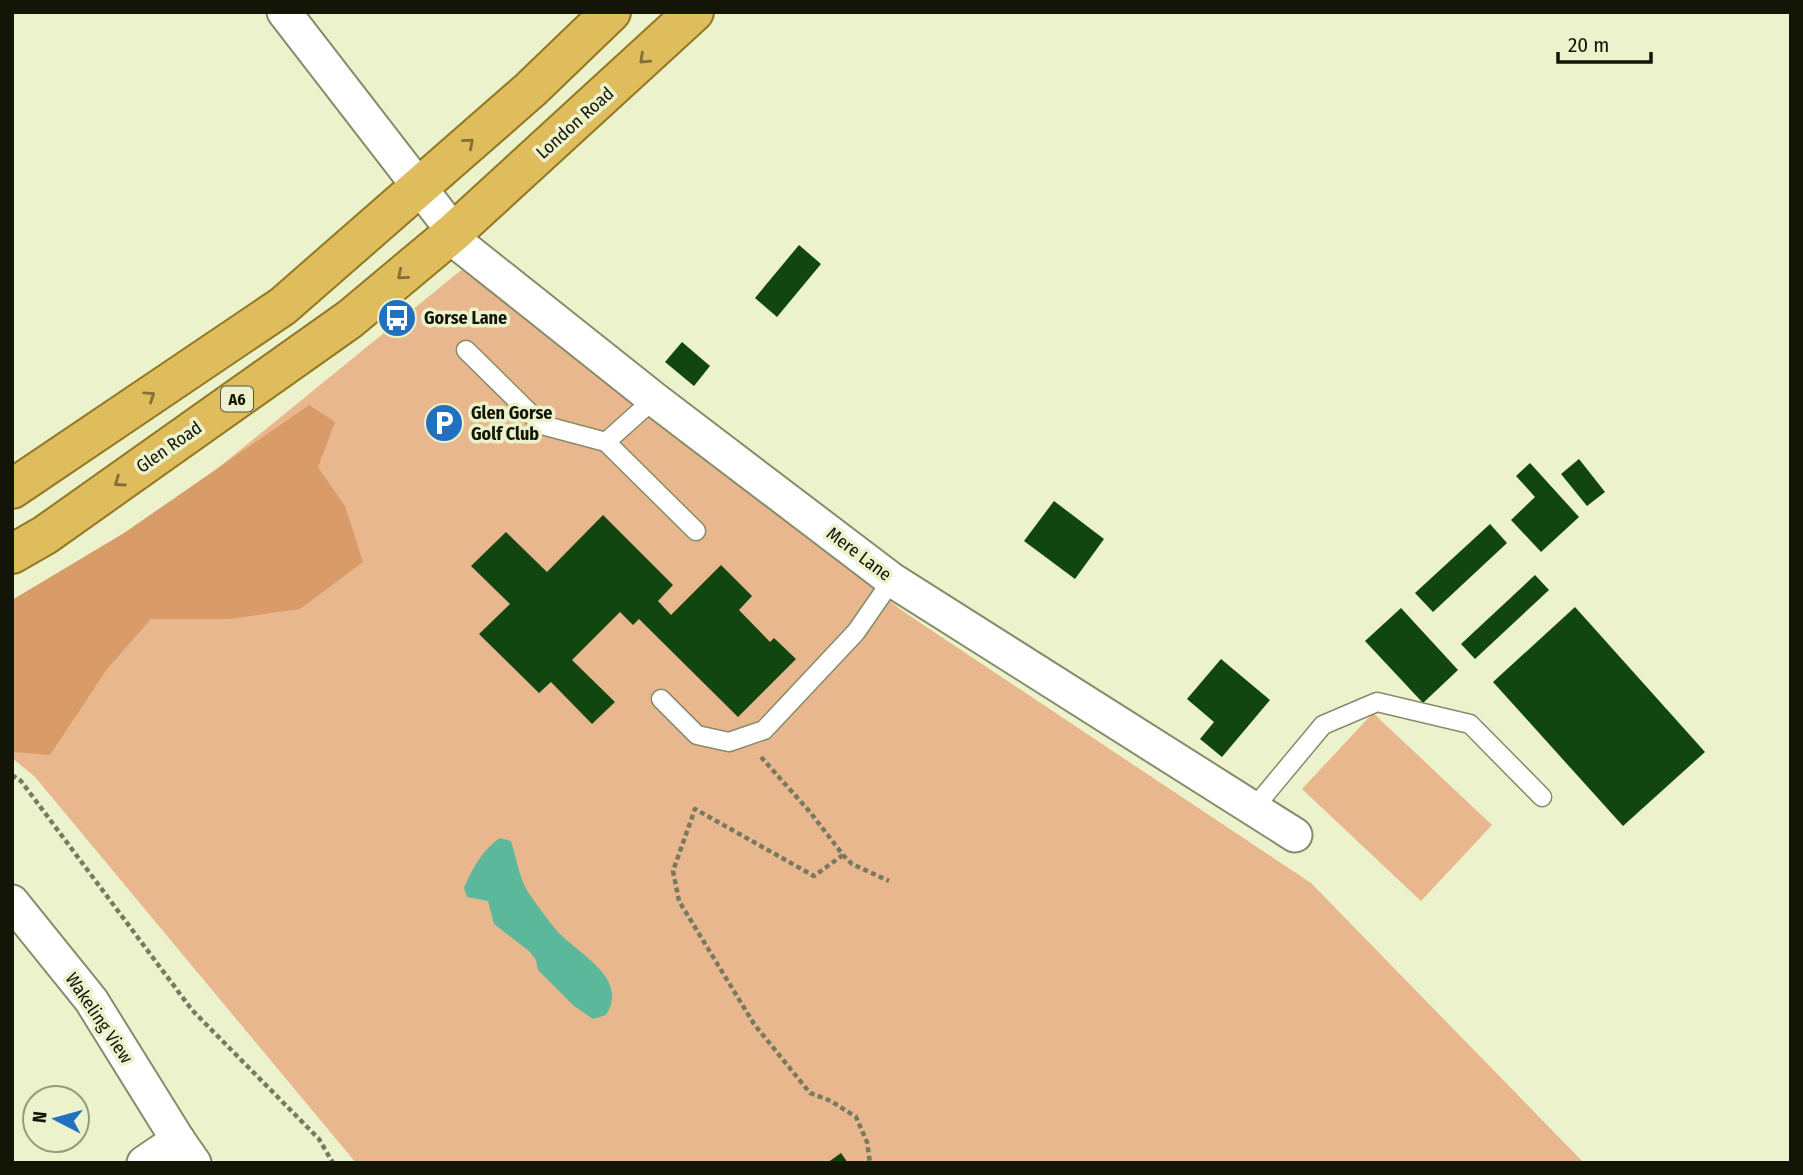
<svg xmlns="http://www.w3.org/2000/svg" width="1803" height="1175" viewBox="0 0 1803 1175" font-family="'Fira Sans Condensed',sans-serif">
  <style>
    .green { fill: #e9b78d }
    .forest { fill: #d99c68 }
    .water { fill: #5cb89b }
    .building { fill: #114611 }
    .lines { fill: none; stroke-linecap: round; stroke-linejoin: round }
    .service-casing { stroke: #868c69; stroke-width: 21 }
    .minor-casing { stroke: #868c69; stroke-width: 37 }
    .trunk-casing { stroke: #927724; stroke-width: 42 }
    .path { stroke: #767a61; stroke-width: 4.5; stroke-dasharray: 5 3.5; stroke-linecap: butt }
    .service { stroke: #fff; stroke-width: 18 }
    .minor { stroke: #fff; stroke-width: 33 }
    .trunk { stroke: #dfbc5c; stroke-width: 38 }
    .oneway { stroke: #837136 }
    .labels { text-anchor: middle; stroke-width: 7; stroke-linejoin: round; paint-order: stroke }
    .shield { fill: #ebf2cc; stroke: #545742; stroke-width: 2 }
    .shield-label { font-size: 16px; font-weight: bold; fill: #131507 }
    .street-label { font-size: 18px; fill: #131507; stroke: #ebf2cc }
    .poi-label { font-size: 18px; font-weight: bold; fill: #131507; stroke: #ebf2cc; text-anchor: start }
  </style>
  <rect width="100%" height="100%" fill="#ebf2cc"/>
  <g class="green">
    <polygon points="465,267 904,612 1311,883 1584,1163 356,1163 35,777 12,758 12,610 148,525"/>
    <polygon points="1373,713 1492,825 1421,901 1302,789"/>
  </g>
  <polygon class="forest" points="309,405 335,422 318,467 345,506 363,562 300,609 229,619 151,619 107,669 50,755 12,752 12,600 124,533"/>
  <path class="water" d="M 500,838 L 511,841 C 516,856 519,878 528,892 C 537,905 547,919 557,931 C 578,954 630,978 606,1015 L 593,1019 L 574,1006 L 538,970 L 536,960 L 529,951 L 494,924 L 488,901 L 467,897 L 464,888 C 471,870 483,849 500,838 Z"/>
  <g class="building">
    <polygon points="799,245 821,264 777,317 755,298"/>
    <polygon points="682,342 710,366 694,386 665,362"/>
    <polygon points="1579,459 1605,492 1587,506 1561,474"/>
    <polygon points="1530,463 1579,517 1541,552 1511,520 1535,497 1516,476"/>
    <polygon points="1054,501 1104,539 1075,579 1024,541"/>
    <polygon points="603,515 673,585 658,601 671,615 721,565 752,596 739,610 770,642 774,638 796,659 738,717 639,619 633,625 620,612 572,660 615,702 592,724 551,682 539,693 479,634 510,604 471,566 506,532 547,572"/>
    <polygon points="1490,524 1507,543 1433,612 1415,593"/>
    <polygon points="1535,575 1549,590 1475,659 1461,644"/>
    <polygon points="1575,607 1705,752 1623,826 1493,682"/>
    <polygon points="1401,608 1458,670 1423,703 1365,641"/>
    <polygon points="1221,659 1270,700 1222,757 1200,739 1214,722 1187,699"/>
    <polygon points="841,1153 848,1163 827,1163"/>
  </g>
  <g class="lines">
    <defs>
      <g id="service">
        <polyline points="466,350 542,425 606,442"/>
        <polyline points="654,399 606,442 696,531"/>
        <polyline points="661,699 697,735 729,742 764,730 856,632 892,580"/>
        <polyline points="1253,809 1323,725 1377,702 1470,724 1542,797"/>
      </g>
      <g id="minor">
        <polyline points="284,12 454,232 459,244 654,399 892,580 1295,835"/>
        <polyline points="12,902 91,1000 178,1140"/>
        <polyline points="144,1163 178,1140 194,1163"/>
      </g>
      <g id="trunk">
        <polyline points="12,489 283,306 530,90 611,12"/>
        <polyline points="12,554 45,535 350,319 454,232 694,12"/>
      </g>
    </defs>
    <use href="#service" class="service-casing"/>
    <use href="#minor" class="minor-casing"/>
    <use href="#trunk" class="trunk-casing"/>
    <g class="path">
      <polyline points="761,757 810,812 843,855 852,864 889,881"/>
      <polyline points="12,775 21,781 192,1010 319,1139 333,1163"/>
      <polyline points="843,855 814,876 695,809 673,871 679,901 754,1024 810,1093 831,1101 856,1117 867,1142 870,1163"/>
    </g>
    <use href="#service" class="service"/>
    <use href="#minor" class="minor"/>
    <use href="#trunk" class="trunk"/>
  </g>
  <defs><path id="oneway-chevron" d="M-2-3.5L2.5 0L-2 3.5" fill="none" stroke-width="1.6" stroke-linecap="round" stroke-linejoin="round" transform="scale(1.75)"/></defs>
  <g class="oneway">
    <use href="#oneway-chevron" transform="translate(644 59) rotate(137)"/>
    <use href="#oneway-chevron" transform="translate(469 143) rotate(-41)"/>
    <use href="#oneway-chevron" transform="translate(402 275) rotate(140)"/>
    <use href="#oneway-chevron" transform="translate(150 396) rotate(-34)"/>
    <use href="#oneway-chevron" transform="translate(119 482) rotate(145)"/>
  </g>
  <defs>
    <symbol id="bus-disc" viewBox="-11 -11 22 22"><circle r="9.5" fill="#2171c0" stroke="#ebf2cc"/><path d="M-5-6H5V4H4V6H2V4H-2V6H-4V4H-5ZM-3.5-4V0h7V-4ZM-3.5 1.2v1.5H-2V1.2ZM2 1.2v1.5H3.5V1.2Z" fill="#fff"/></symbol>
    <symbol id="parking-disc" viewBox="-11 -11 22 22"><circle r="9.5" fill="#2171c0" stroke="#ebf2cc"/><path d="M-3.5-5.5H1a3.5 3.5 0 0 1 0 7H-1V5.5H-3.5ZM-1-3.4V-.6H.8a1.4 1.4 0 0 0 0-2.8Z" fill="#fff"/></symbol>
  </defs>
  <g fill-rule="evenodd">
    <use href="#bus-disc" x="375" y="296" width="44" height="44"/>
    <use href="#parking-disc" x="422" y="401" width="44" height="44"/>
  </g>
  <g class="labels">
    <rect class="shield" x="221" y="386.5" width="32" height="25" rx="5"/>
    <g class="shield-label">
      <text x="237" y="405">A6</text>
    </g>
    <g class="street-label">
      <text transform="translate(575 123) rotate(-42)" y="6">London Road</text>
      <text transform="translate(169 447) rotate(-35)" y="6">Glen Road</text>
      <text transform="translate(859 554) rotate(37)" y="6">Mere Lane</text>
      <text transform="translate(99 1018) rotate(56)" y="6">Wakeling View</text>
    </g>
    <g class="poi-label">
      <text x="424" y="324">Gorse Lane</text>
      <text x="471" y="419">Glen Gorse<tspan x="471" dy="21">Golf Club</tspan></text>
    </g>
  </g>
  <rect width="1803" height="1175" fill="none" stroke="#131507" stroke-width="28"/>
  <g transform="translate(56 1119) rotate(276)"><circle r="33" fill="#ebf2cc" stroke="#959a7d" stroke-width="2"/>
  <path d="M0-5L12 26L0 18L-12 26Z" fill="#2171c0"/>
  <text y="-10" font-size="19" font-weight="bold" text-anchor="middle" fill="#131507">N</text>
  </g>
  <path d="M1558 52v10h93v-10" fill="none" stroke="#131507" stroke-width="3.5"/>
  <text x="1568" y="52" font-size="21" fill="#131507" stroke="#ebf2cc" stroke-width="5" paint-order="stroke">20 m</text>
</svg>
